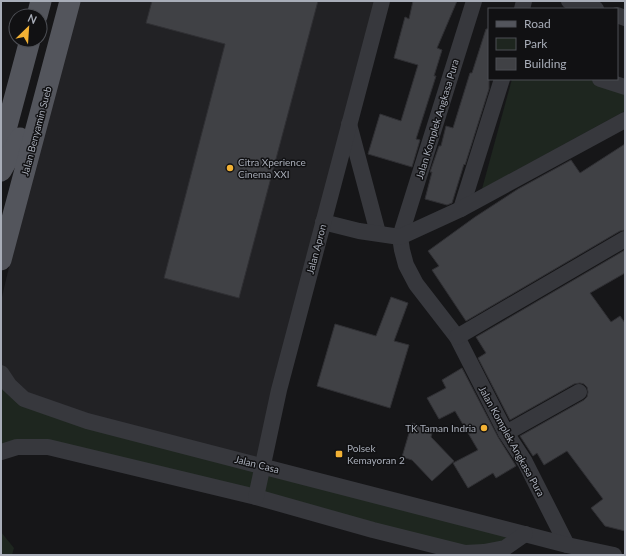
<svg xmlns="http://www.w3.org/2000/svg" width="626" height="556" viewBox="0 0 626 556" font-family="Lato,sans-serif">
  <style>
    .built { fill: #222225 }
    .green { fill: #1e261f }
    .building { fill: #404145; stroke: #303034 }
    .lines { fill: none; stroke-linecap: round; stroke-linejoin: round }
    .minor { stroke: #37383d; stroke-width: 16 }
    .major { stroke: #53555c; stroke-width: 21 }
    .poi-dot { fill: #f2b134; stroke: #111113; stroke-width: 1.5 }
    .labels { text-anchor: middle; stroke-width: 3; stroke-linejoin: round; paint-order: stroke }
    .street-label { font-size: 10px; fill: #a8adb8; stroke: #111113 }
    .poi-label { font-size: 10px; fill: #a8adb8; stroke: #111113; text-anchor: start }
  </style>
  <rect width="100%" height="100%" fill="#161618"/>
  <polygon class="built" points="72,1 382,1 263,466 33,403 1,373 1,301"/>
  <g class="green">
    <polygon points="512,79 589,79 625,90 625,111 482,189"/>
    <polygon points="1,373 24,399 525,534 484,552 48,447 1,452"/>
    <polygon points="1,532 14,548 12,555 1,555"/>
  </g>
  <g class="building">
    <polygon points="152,1 318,1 239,298 164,278 225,44 146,23"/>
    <polygon points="413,1 457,1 437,48 442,50 434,76 436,76 416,139 420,140 412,167 368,154 380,114 401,121 418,65 394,58 405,17 409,19"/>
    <polygon points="486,29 489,29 489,89 465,165 464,164 452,203 447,205 425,199 432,172 430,172 439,146 441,146 446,126 453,128 470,73 472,73"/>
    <polygon points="625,144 625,230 620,231 466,321 432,270 439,266 428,251 475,217 518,189 571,160 580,173"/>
    <polygon points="625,250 625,273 590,293 611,322 620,316 625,323 625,531 605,526 591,508 603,499 567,451 544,465 537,453 533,456 520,436 584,400 587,397 588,392 587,387 584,384 580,383 574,384 510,420 478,358 486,353 476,337"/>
    <polygon points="391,297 408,303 394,341 409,345 390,408 317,386 335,324 376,336"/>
    <polygon points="462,368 498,437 516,466 496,478 493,473 468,488 453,463 478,450 455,411 439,419 427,398 446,388 442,380"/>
    <polygon points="412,423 433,430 431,437 454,461 432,481 412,460 402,457"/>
  </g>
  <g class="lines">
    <g class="minor">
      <polyline points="474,1 400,237 402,250 406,265 416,284 457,337 506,433 525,462 567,545"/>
      <polyline points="569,1 596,9"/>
      <polyline points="522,9 524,1"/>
      <polyline points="617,15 625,18"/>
      <polyline points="600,79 625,87"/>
      <polyline points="349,124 378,233"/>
      <polyline points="461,209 502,79"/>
      <polyline points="323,222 359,231 400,237 461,209 625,120"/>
      <polyline points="457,337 625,239"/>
      <polyline points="1,373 9,385 24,399 87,421 567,545 614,555"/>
      <polyline points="506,433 579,392"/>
      <polyline points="1,452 17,447 48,447 256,497 373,530 465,553 484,552 505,548 525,534"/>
      <polyline points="256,497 279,390 382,1"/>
    </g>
    <g class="major">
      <polyline points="37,16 41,1"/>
      <polyline points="1,148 30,40"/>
      <polyline points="1,171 20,138"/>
      <polyline points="1,260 70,1"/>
    </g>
  </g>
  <g class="poi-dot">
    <circle cx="230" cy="168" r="4"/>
    <circle cx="484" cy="428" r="4"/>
    <rect x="335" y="450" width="8" height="8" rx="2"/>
  </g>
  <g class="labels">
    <g class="street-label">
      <text transform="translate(437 119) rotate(-73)" y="4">Jalan Komplek Angkasa Pura</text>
      <text transform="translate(36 131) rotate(-75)" y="4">Jalan Benyamin Sueb</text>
      <text transform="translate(316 249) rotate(-75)" y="4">Jalan Apron</text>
      <text transform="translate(512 441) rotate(61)" y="4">Jalan Komplek Angkasa Pura</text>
      <text transform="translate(257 464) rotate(14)" y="4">Jalan Casa</text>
    </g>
    <g class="poi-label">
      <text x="238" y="166">Citra Xperience<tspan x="238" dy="12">Cinema XXI</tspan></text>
      <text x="476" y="432" text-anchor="end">TK Taman Indria</text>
      <text x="347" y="452">Polsek<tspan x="347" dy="12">Kemayoran 2</tspan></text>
    </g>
  </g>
  <rect width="626" height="556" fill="none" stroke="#a8adb8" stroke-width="4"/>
  <rect x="488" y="8" width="130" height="72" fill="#111113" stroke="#4d4f55"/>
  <rect x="496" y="21" width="20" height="6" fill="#53555c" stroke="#4d4f55"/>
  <text x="524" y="28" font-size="12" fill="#a8adb8">Road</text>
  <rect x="496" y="38" width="20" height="12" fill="#1e261f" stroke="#4d4f55"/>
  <text x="524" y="48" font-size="12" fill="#a8adb8">Park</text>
  <rect x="496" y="58" width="20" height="12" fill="#404145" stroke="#4d4f55"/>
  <text x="524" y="68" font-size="12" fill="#a8adb8">Building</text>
  <g transform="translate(28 28) rotate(25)"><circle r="19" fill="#111113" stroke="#4d4f55"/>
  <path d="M0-3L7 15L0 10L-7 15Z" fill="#f2b134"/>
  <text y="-6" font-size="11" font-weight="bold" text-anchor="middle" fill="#a8adb8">N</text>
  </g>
</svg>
